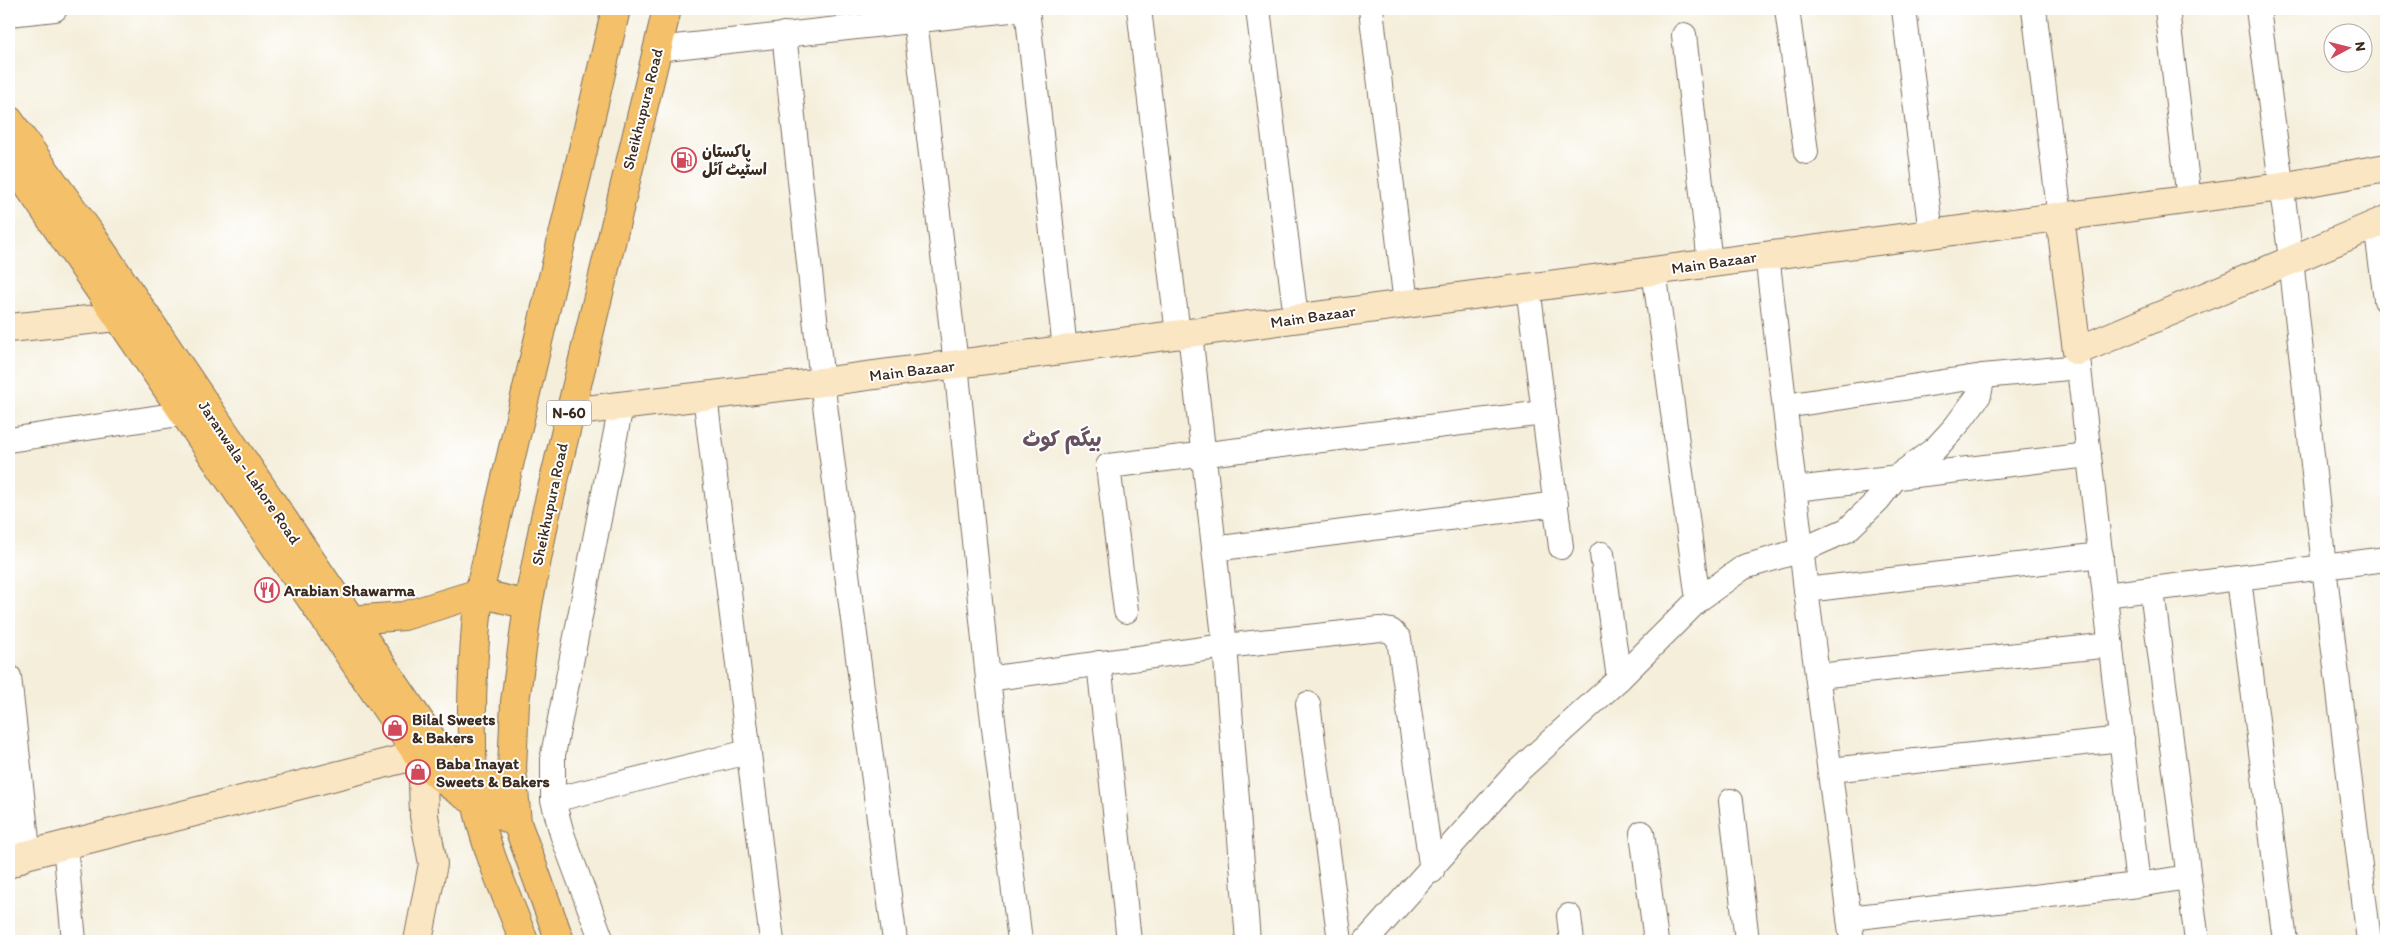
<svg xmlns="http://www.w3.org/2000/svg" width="2395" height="950" viewBox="0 0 2395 950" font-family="Itim,'Playpen Sans Arabic',sans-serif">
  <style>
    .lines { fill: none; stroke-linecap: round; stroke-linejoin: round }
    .street-casing { stroke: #7c6f60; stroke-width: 26 }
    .secondary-casing { stroke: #7c6f60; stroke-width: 30 }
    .primary-casing { stroke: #7c6f60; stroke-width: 30 }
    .highway-casing { stroke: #7c6f60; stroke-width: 30 }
    .street { stroke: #fff; stroke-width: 24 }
    .secondary { stroke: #fbe6c3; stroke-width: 28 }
    .primary { stroke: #f4c16a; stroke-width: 28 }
    .highway { stroke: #f4c16a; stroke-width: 28 }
    .labels { text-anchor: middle; stroke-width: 4; stroke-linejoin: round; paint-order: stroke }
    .shield { fill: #fff; stroke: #766a62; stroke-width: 1 }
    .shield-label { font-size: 15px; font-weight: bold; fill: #3b2a1e }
    .street-label { font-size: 16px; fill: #3b2a1e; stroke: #fff }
    .poi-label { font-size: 16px; font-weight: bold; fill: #3b2a1e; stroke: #fff; text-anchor: start }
    .district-label { font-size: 21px; font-weight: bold; fill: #69525f; stroke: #fff }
  </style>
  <rect width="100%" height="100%" fill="#fff"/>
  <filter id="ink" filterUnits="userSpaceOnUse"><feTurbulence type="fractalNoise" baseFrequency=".02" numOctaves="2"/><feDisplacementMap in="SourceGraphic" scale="10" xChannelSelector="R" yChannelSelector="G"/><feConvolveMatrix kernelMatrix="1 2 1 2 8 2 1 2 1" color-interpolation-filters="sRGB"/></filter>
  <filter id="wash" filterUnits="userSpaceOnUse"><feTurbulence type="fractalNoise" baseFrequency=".0096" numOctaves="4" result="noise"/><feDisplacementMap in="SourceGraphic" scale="20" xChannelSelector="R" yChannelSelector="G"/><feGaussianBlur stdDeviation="1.12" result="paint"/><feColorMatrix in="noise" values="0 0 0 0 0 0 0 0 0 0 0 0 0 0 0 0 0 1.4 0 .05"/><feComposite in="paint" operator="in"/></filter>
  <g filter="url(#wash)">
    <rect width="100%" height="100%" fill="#f4eeda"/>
  </g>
  <g filter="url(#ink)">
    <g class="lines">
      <defs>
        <g id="street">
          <polyline points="1027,9 1065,349"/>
          <polyline points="1139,9 1178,334"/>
          <polyline points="1258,9 1296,318"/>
          <polyline points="1371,9 1406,304"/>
          <polyline points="1787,9 1806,152"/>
          <polyline points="1904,9 1931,234"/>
          <polyline points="2034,9 2060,217 2057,217"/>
          <polyline points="2167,9 2189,200"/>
          <polyline points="2258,9 2291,259 2324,567 2369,941"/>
          <polyline points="9,14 55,9"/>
          <polyline points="915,20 956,364 988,679 1020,941"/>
          <polyline points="784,34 822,382 895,941"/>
          <polyline points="1684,35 1710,263"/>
          <polyline points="657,49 1019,9"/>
          <polyline points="2376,225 2386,300"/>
          <polyline points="1767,255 1806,590 1852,941"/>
          <polyline points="1654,270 1698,600"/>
          <polyline points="1528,287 1561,547"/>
          <polyline points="1190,333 1225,646 1248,941"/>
          <polyline points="2077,351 2138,885 2188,877"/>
          <polyline points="705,396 772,941"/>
          <polyline points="1785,406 1983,376 2079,367"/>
          <polyline points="9,440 186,413"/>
          <polyline points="1795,489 2089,455"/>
          <polyline points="1214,549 1556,504"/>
          <polyline points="1602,554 1619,679"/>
          <polyline points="2239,579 2285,941"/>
          <polyline points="1806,590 2101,555"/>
          <polyline points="2152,591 2197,941"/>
          <polyline points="2105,595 2386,559"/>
          <polyline points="1126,611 1108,466 1544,413"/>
          <polyline points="1099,663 1129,941"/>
          <polyline points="1818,676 2111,645"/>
          <polyline points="9,677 27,840 26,855"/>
          <polyline points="988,679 1225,646 1380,629 1391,631 1399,639 1432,871"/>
          <polyline points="1308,704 1340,941"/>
          <polyline points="1830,770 2122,739"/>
          <polyline points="553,800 748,752"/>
          <polyline points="1731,801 1747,941"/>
          <polyline points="1642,833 1656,941"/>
          <polyline points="65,845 74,941"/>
          <polyline points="1569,916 1572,941"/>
          <polyline points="1849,918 2138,885"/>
          <polyline points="602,941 562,834 553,800 553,755 621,406"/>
          <polyline points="1366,941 1517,772 1619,679 1698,600 1744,567 1802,550 1847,530 1878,500 1895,478 1935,449 1956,426 1979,395 1983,376"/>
        </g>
        <g id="secondary">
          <polyline points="2386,168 2281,187 2060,217 2077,351 2386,220"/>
          <polyline points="9,328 118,317"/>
          <polyline points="569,412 822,382 2057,217"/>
          <polyline points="9,864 26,855 418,755 434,742"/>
          <polyline points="418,941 433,864 424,816 423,780 446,756"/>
        </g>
        <g id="primary">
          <polyline points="9,120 89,232 434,742 463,772 514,800"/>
          <path d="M 9,158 L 418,755 C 444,787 481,806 517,823"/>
        </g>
        <g id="highway">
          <polyline points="351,620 404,616 479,593 528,605"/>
          <path d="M 524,941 C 507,896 485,849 476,801 C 472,782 472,761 472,741 C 471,691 474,642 479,593 L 616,9"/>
          <polyline points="560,941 517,823 512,769 515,702 528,605 545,518 667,9"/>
        </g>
      </defs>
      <use href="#street" class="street-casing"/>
      <use href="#secondary" class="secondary-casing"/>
      <use href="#primary" class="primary-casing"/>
      <use href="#highway" class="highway-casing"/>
      <use href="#street" class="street"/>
      <use href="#secondary" class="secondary"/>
      <use href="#primary" class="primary"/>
      <use href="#highway" class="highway"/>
    </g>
  </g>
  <defs>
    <symbol id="fuel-ring" viewBox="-11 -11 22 22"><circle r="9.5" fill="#fff" stroke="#d1495b" stroke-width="1.5"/><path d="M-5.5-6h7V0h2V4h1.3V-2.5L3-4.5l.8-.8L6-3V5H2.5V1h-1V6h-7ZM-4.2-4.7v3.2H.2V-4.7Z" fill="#d1495b"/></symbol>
    <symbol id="restaurant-ring" viewBox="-11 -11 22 22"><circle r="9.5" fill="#fff" stroke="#d1495b" stroke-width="1.5"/><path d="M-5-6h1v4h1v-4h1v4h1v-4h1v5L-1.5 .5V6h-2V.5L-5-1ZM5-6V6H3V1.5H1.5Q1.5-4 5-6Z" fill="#d1495b"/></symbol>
    <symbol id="shop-ring" viewBox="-11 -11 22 22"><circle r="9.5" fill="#fff" stroke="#d1495b" stroke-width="1.5"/><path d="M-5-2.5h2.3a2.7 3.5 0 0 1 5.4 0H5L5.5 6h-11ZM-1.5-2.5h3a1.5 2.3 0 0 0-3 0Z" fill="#d1495b"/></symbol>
  </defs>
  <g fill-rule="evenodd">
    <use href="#fuel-ring" x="670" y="146" width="28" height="28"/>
    <use href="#restaurant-ring" x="253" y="576" width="28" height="28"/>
    <use href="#shop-ring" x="381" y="714" width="28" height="28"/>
    <use href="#shop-ring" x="404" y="758" width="28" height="28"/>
  </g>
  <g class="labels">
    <rect class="shield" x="546.5" y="400.5" width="45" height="25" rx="4"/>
    <g class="shield-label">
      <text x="569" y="418">N-60</text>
    </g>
    <g class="street-label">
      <text transform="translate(642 109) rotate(-76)" y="6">Sheikhupura Road</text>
      <text transform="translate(1714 262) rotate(-8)" y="6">Main Bazaar</text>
      <text transform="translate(1313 316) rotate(-8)" y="6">Main Bazaar</text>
      <text transform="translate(912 370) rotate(-7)" y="6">Main Bazaar</text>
      <text transform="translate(250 472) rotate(56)" y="6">Jaranwala - Lahore Road</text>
      <text transform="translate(549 504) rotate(-78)" y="6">Sheikhupura Road</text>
    </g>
    <g class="poi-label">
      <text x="702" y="157">پاکستان<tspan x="702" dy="18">اسٹیٹ آئل</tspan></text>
      <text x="284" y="596">Arabian Shawarma</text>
      <text x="412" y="725">Bilal Sweets<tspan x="412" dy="18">&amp; Bakers</tspan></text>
      <text x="436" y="769">Baba Inayat<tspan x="436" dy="18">Sweets &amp; Bakers</tspan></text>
    </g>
    <g class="district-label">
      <text x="1062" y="446">بیگم کوٹ</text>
    </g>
  </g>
  <rect width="2395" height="950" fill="none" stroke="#fff" stroke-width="30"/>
  <g transform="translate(2348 48) rotate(83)"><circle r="24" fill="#ffffff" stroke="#b1aaa5"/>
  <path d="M0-4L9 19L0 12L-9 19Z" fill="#d1495b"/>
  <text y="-8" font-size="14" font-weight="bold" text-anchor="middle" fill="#3b2a1e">N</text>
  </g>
</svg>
